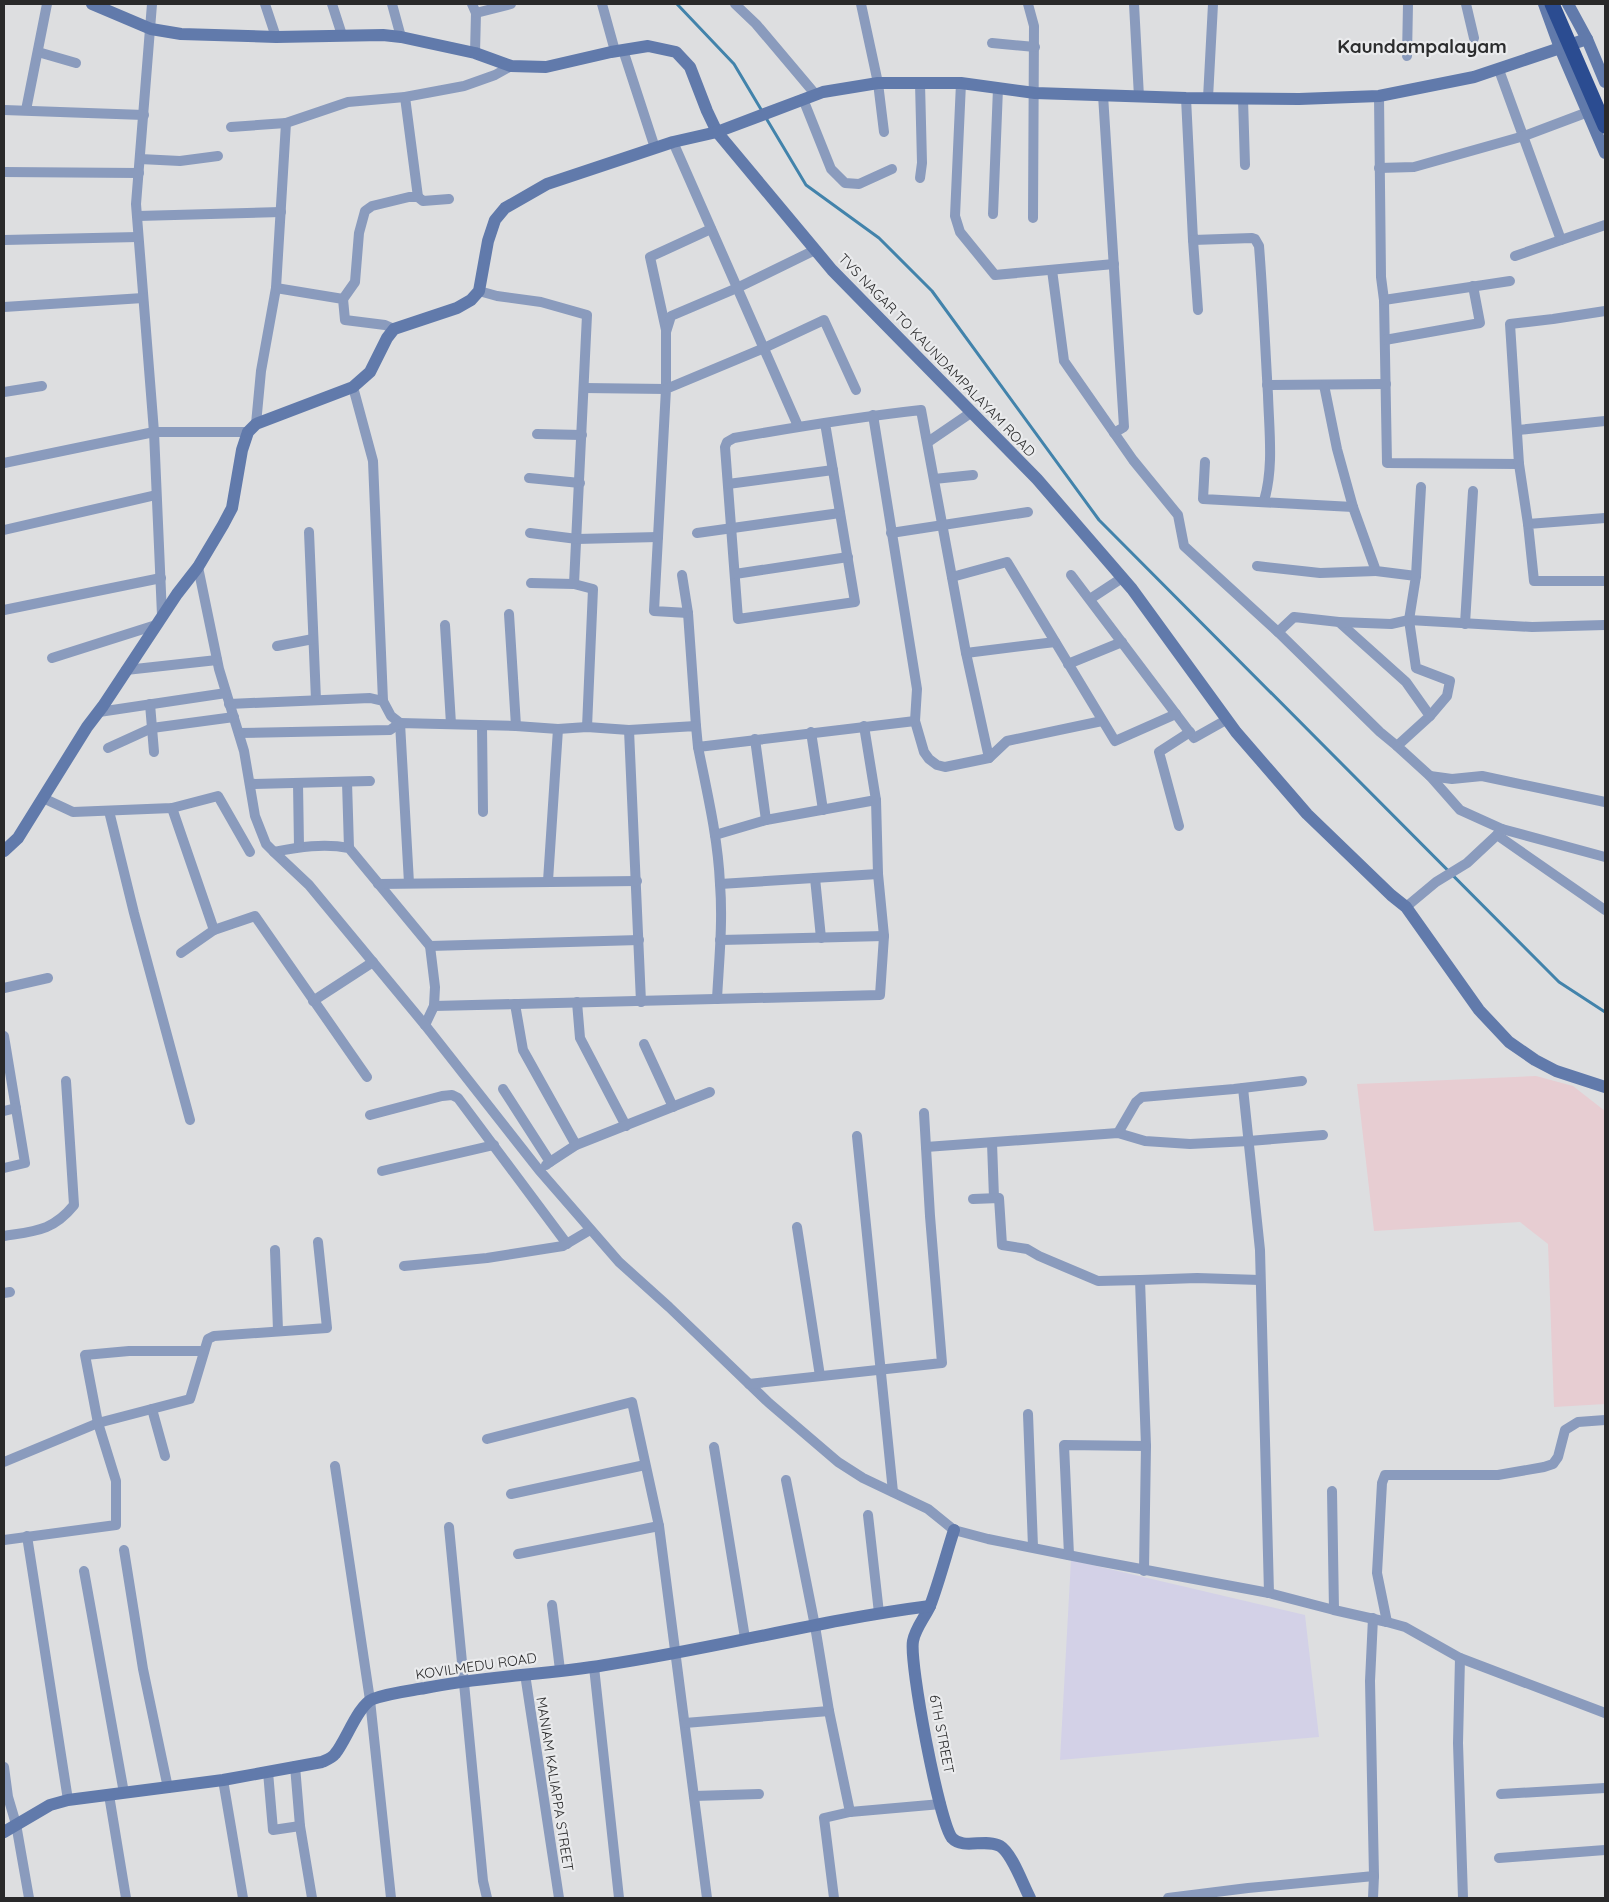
<svg xmlns="http://www.w3.org/2000/svg" width="1609" height="1902" viewBox="0 0 1609 1902" font-family="Quicksand,sans-serif">
  <style>
    .industrial { fill: #e7cdd2 }
    .education { fill: #d3d1e7 }
    .lines { fill: none; stroke-linecap: round; stroke-linejoin: round }
    .stream { stroke: #4283ab; stroke-width: 3 }
    .street { stroke: #8a9bbd; stroke-width: 10 }
    .secondary { stroke: #617aab; stroke-width: 12 }
    .highway { stroke: #2b4c91; stroke-width: 15 }
    .labels { text-anchor: middle; stroke-width: 4.5; stroke-linejoin: round; paint-order: stroke }
    .street-label { font-size: 14px; fill: #29292a; stroke: #eaebed }
    .district-label { font-size: 19px; font-weight: bold; fill: #2c2d2e; stroke: #eaebed }
  </style>
  <rect width="100%" height="100%" fill="#dddee0"/>
  <polygon class="industrial" points="1536,1076 1573,1086 1605,1111 1605,1404 1554,1407 1548,1244 1520,1222 1374,1231 1357,1084"/>
  <polygon class="education" points="1071,1560 1305,1615 1319,1737 1060,1760"/>
  <g class="lines">
    <g class="stream">
      <polyline points="677,4 734,64 762,111"/>
      <polyline points="766,118 806,185 879,238 932,291 1099,520 1559,982 1605,1012"/>
    </g>
    <g class="street">
      <polyline points="152,4 136,204 154,432 248,432"/>
      <polyline points="265,4 276,37"/>
      <polyline points="332,4 342,35"/>
      <polyline points="392,4 401,37"/>
      <polyline points="472,4 476,13 475,53"/>
      <polyline points="602,4 615,51"/>
      <polyline points="735,4 756,24 816,95"/>
      <polyline points="861,4 878,83 884,132"/>
      <polyline points="1028,4 1034,26 1033,218"/>
      <polyline points="1134,4 1139,97"/>
      <polyline points="1466,4 1474,38"/>
      <polyline points="476,13 511,4"/>
      <polyline points="992,43 1035,47"/>
      <polyline points="623,50 655,148"/>
      <polyline points="38,52 76,63"/>
      <polyline points="1407,56 1408,4"/>
      <polyline points="1499,70 1561,240 1515,256"/>
      <polyline points="961,83 955,216 960,232 995,275 1114,264"/>
      <polyline points="1103,95 1124,427 1114,433"/>
      <polyline points="1379,96 1381,277 1384,300 1387,463 1519,464"/>
      <polyline points="405,97 418,197"/>
      <path d="M 1186,98 L 1193,240 L 1252,238 L 1255,239 L 1259,246 C 1263,296 1265,345 1268,395 C 1269,430 1274,467 1264,501"/>
      <polyline points="1208,98 1213,4"/>
      <polyline points="803,99 831,169 845,183 859,184 892,169"/>
      <polyline points="1243,99 1245,165"/>
      <polyline points="4,110 144,115"/>
      <polyline points="26,110 47,4"/>
      <polyline points="231,127 286,123"/>
      <polyline points="673,142 798,426"/>
      <polyline points="140,159 180,161 218,156"/>
      <polyline points="1379,168 1414,167 1524,136 1588,112"/>
      <polyline points="4,172 139,173"/>
      <polyline points="920,178 922,163 920,83"/>
      <polyline points="993,214 998,88"/>
      <polyline points="138,216 281,212"/>
      <polyline points="4,240 138,237"/>
      <polyline points="1193,240 1198,310"/>
      <polyline points="1561,240 1605,225"/>
      <polyline points="1052,270 1064,361 1133,460 1178,515 1184,546 1278,632 1294,617 1339,622 1406,682 1430,716 1397,746 1430,776 1460,810 1502,829 1605,857"/>
      <polyline points="276,288 343,299 345,320 385,325 394,329"/>
      <polyline points="479,291 497,296 541,302 587,315 574,584"/>
      <polyline points="343,299 355,282 359,233 365,211 372,206 409,197 418,197 423,201 449,199"/>
      <polyline points="1384,300 1510,281"/>
      <polyline points="4,307 143,298"/>
      <polyline points="666,330 650,257 711,229"/>
      <polyline points="1385,340 1480,323 1473,286"/>
      <polyline points="1267,385 1386,384"/>
      <polyline points="1324,385 1337,449 1353,507 1376,571 1416,576 1409,620 1416,668 1450,681 1447,696 1430,716"/>
      <polyline points="353,387 373,461 383,701"/>
      <polyline points="584,388 666,389 666,332 671,316 737,288 815,250"/>
      <polyline points="4,392 42,386"/>
      <path d="M 825,423 L 855,602 L 738,619 L 725,447 L 727,442 L 734,438 C 796,427 858,417 921,410 L 966,653 L 989,758"/>
      <polyline points="256,424 261,371 276,288 286,123 348,102 405,97 464,86 495,75 511,66"/>
      <polyline points="1518,430 1605,421"/>
      <polyline points="537,434 582,435"/>
      <polyline points="928,442 972,412"/>
      <polyline points="1205,462 1203,499 1353,507"/>
      <polyline points="4,463 154,432 162,615"/>
      <polyline points="529,478 580,483"/>
      <polyline points="934,479 973,475"/>
      <polyline points="728,484 833,470"/>
      <polyline points="1605,518 1528,524 1534,581 1605,581"/>
      <polyline points="1528,524 1519,464 1510,324 1553,319 1605,311"/>
      <polyline points="4,530 156,495"/>
      <polyline points="309,532 316,700"/>
      <polyline points="530,533 577,539 658,537"/>
      <polyline points="697,533 840,513"/>
      <polyline points="891,533 1028,512"/>
      <polyline points="1257,566 1320,573 1376,571"/>
      <path d="M 198,567 L 219,669 L 244,751 L 255,816 L 266,844 L 274,852 C 299,847 324,843 349,848 L 430,946 L 435,987 L 434,1006 L 425,1025"/>
      <polyline points="735,574 848,557"/>
      <polyline points="682,575 688,613 696,726"/>
      <polyline points="1071,575 1194,738 1226,720"/>
      <polyline points="1416,576 1421,487"/>
      <polyline points="952,577 1007,562 1115,741 1176,714"/>
      <polyline points="531,583 574,584 593,589 587,727"/>
      <polyline points="1090,599 1122,578"/>
      <polyline points="4,610 161,578"/>
      <polyline points="688,613 654,611 666,389 764,348 824,320 856,390"/>
      <polyline points="509,614 516,726"/>
      <polyline points="1339,622 1391,624 1409,620 1532,627 1605,625"/>
      <polyline points="1465,624 1473,491"/>
      <polyline points="445,625 451,724"/>
      <polyline points="1278,632 1380,732 1397,746"/>
      <polyline points="277,646 313,639"/>
      <polyline points="966,653 1055,642"/>
      <polyline points="52,658 156,625"/>
      <polyline points="1068,664 1122,642"/>
      <polyline points="126,670 217,660"/>
      <polyline points="150,704 154,752"/>
      <polyline points="229,704 370,698 383,701 391,716 400,723 409,883"/>
      <polyline points="99,712 226,693"/>
      <polyline points="915,721 924,752 929,759 937,765 945,767 989,758 1007,741 1102,721"/>
      <polyline points="482,726 483,812"/>
      <polyline points="629,730 641,1002"/>
      <polyline points="811,732 823,810"/>
      <polyline points="239,733 390,730 400,723 516,726 558,729 587,727 629,730 696,726 698,747 915,721 917,689 873,415"/>
      <polyline points="755,739 766,820"/>
      <path d="M 698,747 C 707,792 718,838 720,884 C 723,922 719,961 717,999"/>
      <polyline points="108,748 152,728 234,717"/>
      <polyline points="1430,776 1452,779 1482,776 1605,802"/>
      <polyline points="347,782 349,848"/>
      <polyline points="298,783 299,847"/>
      <polyline points="250,784 370,781"/>
      <polyline points="43,798 73,812 172,808 218,796 250,852"/>
      <polyline points="172,808 214,930 255,916 367,1077"/>
      <polyline points="109,811 134,913 190,1120"/>
      <polyline points="1179,826 1159,752 1190,732"/>
      <polyline points="1502,829 1497,835 1605,910"/>
      <polyline points="715,835 766,820 876,800"/>
      <polyline points="274,852 309,885 425,1025 539,1170 619,1262 669,1307 769,1403 838,1462 863,1478 928,1509 954,1530 988,1539 1098,1561 1269,1593 1334,1610 1387,1622 1405,1627 1460,1658 1605,1713"/>
      <polyline points="815,878 821,938"/>
      <polyline points="548,881 558,729"/>
      <polyline points="378,884 637,881"/>
      <polyline points="720,884 878,874"/>
      <polyline points="1406,907 1436,882 1467,863 1497,835"/>
      <polyline points="720,940 884,936"/>
      <polyline points="430,946 639,940"/>
      <polyline points="181,953 214,930"/>
      <polyline points="4,988 48,978"/>
      <polyline points="313,1001 373,962"/>
      <polyline points="577,1002 580,1038 626,1126"/>
      <polyline points="515,1004 523,1050 576,1145"/>
      <polyline points="434,1006 880,995 884,936 878,874 876,800 864,726"/>
      <polyline points="4,1036 25,1163 4,1168"/>
      <polyline points="644,1044 673,1107"/>
      <polyline points="1243,1088 1260,1250 1269,1593"/>
      <polyline points="503,1089 550,1162 546,1165"/>
      <polyline points="4,1111 16,1108"/>
      <polyline points="370,1115 442,1096 452,1095 458,1098 567,1244"/>
      <polyline points="1118,1133 1136,1102 1142,1097 1234,1089 1302,1081"/>
      <polyline points="857,1136 893,1492"/>
      <polyline points="992,1143 994,1198"/>
      <polyline points="926,1147 1118,1133 1145,1141 1190,1144 1249,1141 1323,1135"/>
      <polyline points="550,1162 576,1145 710,1092"/>
      <polyline points="382,1171 494,1145"/>
      <polyline points="973,1199 999,1198 1002,1245 1027,1249 1039,1256 1098,1281 1140,1280 1146,1446 1144,1571"/>
      <polyline points="797,1227 820,1376"/>
      <path d="M 4,1236 C 35,1231 53,1231 74,1205 L 66,1081"/>
      <polyline points="275,1250 278,1330"/>
      <polyline points="404,1266 487,1258 563,1246 590,1230"/>
      <polyline points="1140,1280 1197,1278 1260,1280"/>
      <polyline points="4,1293 10,1292"/>
      <polyline points="749,1384 942,1363 930,1216 924,1113"/>
      <polyline points="152,1409 165,1456"/>
      <polyline points="1028,1414 1033,1547"/>
      <polyline points="487,1439 632,1402 659,1526 707,1898"/>
      <polyline points="714,1447 745,1638"/>
      <polyline points="4,1462 98,1423 190,1399 208,1339 214,1336 327,1328 318,1242"/>
      <polyline points="335,1466 370,1700 391,1898"/>
      <polyline points="786,1480 815,1626 829,1711 850,1812 824,1818 834,1898"/>
      <polyline points="1332,1491 1334,1610"/>
      <polyline points="511,1494 645,1465"/>
      <polyline points="868,1515 879,1613"/>
      <polyline points="449,1527 483,1881 487,1898"/>
      <polyline points="27,1536 68,1800"/>
      <polyline points="4,1540 116,1525 116,1481 98,1423 85,1355 129,1351 204,1351"/>
      <polyline points="124,1550 143,1669 168,1788"/>
      <polyline points="518,1554 659,1526"/>
      <polyline points="1069,1555 1064,1445 1146,1446"/>
      <polyline points="84,1571 124,1793"/>
      <polyline points="552,1605 560,1670"/>
      <polyline points="1387,1622 1377,1573 1382,1483 1385,1475 1498,1475 1544,1467 1553,1464 1558,1457 1565,1430 1578,1422 1605,1420"/>
      <polyline points="1460,1658 1458,1743 1463,1898"/>
      <polyline points="594,1667 619,1898"/>
      <polyline points="525,1674 559,1898"/>
      <polyline points="685,1723 829,1711"/>
      <polyline points="295,1766 300,1826 312,1898"/>
      <polyline points="4,1767 8,1797 16,1824 29,1898"/>
      <polyline points="268,1772 273,1830 300,1826"/>
      <polyline points="223,1780 243,1898"/>
      <polyline points="1501,1794 1605,1788"/>
      <polyline points="109,1795 126,1898"/>
      <polyline points="694,1796 759,1794"/>
      <polyline points="850,1812 941,1804"/>
      <polyline points="1499,1858 1605,1850"/>
      <polyline points="1168,1898 1248,1888 1374,1876 1370,1681 1373,1618"/>
      <polyline points="1373,1898 1374,1876"/>
    </g>
    <g class="secondary">
      <polyline points="92,4 151,29 181,34 276,37 383,35 401,37 475,53 511,66 546,67 611,52 648,46 676,52 690,67 707,111 717,132 832,270 1037,479 1132,589 1236,732 1307,814 1391,895 1406,907 1479,1010 1509,1042 1535,1060 1556,1071 1605,1087"/>
      <polyline points="1544,4 1560,48 1605,153"/>
      <polyline points="1568,4 1587,39 1605,82"/>
      <polyline points="4,851 18,838 87,727 103,706 177,594 198,567 223,525 232,508 242,450 248,432 256,424 353,387 370,372 387,338 394,329 457,308 471,300 479,291 488,241 495,220 505,208 547,184 673,142 717,132 823,92 878,83 961,83 1035,93 1186,98 1299,99 1379,96 1474,77 1587,39"/>
      <path d="M 954,1530 C 946,1555 939,1582 930,1606 C 925,1617 915,1629 913,1641 C 909,1663 939,1821 952,1838 C 963,1850 986,1838 1000,1846 C 1012,1853 1023,1885 1030,1898"/>
      <path d="M 4,1832 L 50,1805 L 68,1800 L 223,1780 L 322,1762 C 326,1760 332,1758 335,1754 C 346,1741 358,1705 373,1699 C 389,1693 408,1691 425,1688 C 484,1676 545,1675 605,1665 C 714,1649 820,1620 930,1606"/>
    </g>
    <polyline class="highway" points="1552,4 1605,126"/>
  </g>
  <g class="labels">
    <g class="street-label">
      <text transform="translate(937 355) rotate(46)" y="5">TVS NAGAR TO KAUNDAMPALAYAM ROAD</text>
      <text transform="translate(476 1666) rotate(-8)" y="5">KOVILMEDU ROAD</text>
      <text transform="translate(942 1734) rotate(79)" y="5">6TH STREET</text>
      <text transform="translate(555 1784) rotate(81)" y="5">MANIAM KALIAPPA STREET</text>
    </g>
    <g class="district-label">
      <text x="1422" y="53">Kaundampalayam</text>
    </g>
  </g>
  <rect width="1609" height="1902" fill="none" stroke="#29292a" stroke-width="10"/>
</svg>
